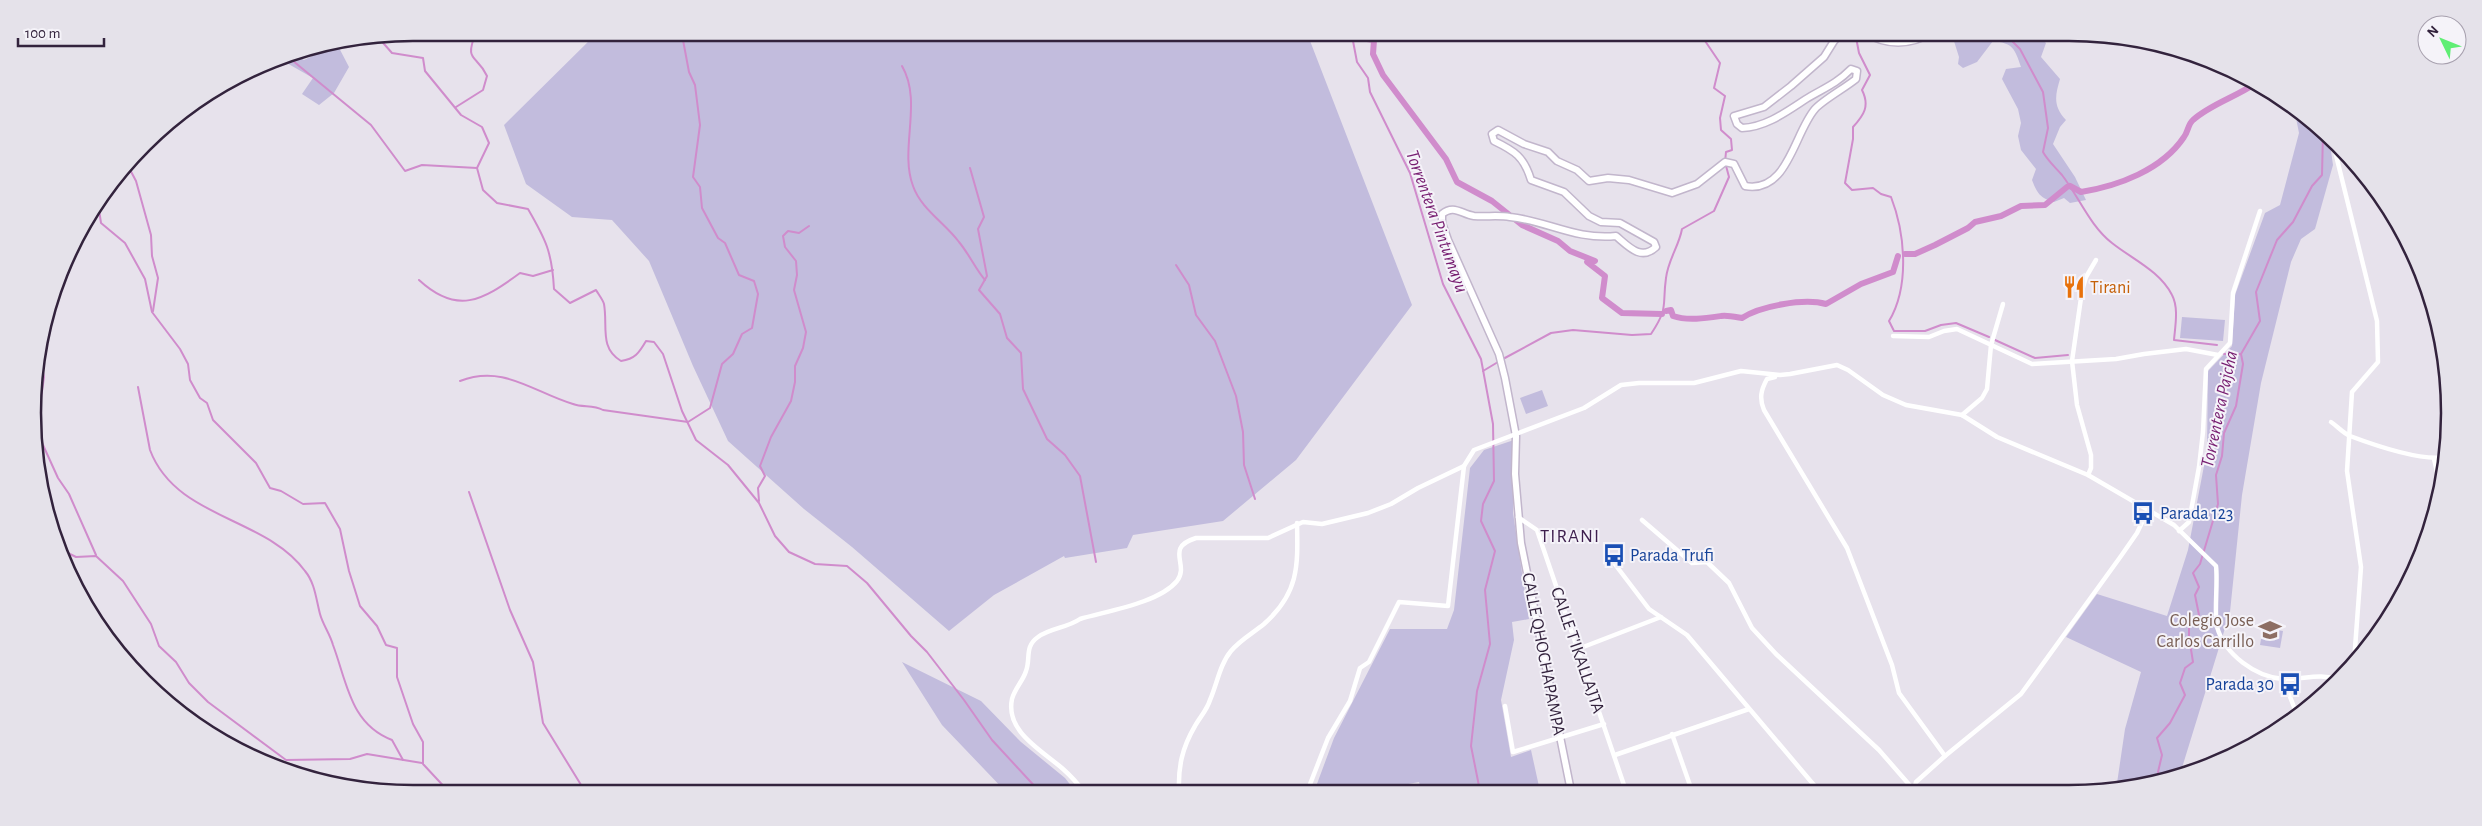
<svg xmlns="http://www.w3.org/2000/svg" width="2482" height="826" viewBox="0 0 2482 826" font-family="'Alegreya Sans',sans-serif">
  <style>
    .green { fill: #c2bcdd }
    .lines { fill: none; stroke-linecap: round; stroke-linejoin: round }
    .stream { stroke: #d08ccc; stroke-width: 2 }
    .canal { stroke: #d08ccc; stroke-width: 6 }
    .secondary-casing { stroke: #c2b6cc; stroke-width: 9 }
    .street { stroke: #fff; stroke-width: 4.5 }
    .secondary { stroke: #fff; stroke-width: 6 }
    .labels { text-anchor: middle; stroke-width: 4; stroke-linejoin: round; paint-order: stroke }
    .food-label { font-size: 18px; fill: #c56008; stroke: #f5f3f9; text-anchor: start }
    .transit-label { font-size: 18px; fill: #164399; stroke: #f5f3f9; text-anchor: start }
    .education-label { font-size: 18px; fill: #785e54; stroke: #f5f3f9; text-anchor: end }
    .street-label { font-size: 18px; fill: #33233d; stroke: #f5f3f9 }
    .water-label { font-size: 19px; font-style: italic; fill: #771e71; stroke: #f5f3f9 }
    .neighbourhood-label { font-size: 19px; letter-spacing: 1px; fill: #3e1f4e; stroke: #f5f3f9 }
    .rim { fill: none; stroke: #33233d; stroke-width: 2.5 }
  </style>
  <rect width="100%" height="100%" fill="#e7e2ec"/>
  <g class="green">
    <path d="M 1920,32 L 2036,33 L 2046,43 L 2041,57 L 2060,79 C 2055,96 2053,106 2066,120 L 2060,127 L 2053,144 L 2075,177 L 2086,200 L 2070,203 L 2064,198 L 2054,202 C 2040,198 2037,193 2032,180 L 2036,169 L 2021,150 L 2018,136 L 2021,123 L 2018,109 L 2002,79 L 2006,69 L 2021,67 C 2015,49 2013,43 1993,41 L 1977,62 L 1963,68 L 1958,64 L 1959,57 L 1953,38 L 1925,40 L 1918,38 Z"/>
    <polygon points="597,33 1307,33 1412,305 1296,460 1223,521 1133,535 1127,548 1065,558 1064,556 994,595 949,631 852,547 804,509 728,441 693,366 649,261 612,220 572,217 526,184 504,125"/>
    <polygon points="337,44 349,67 334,93 319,105 302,94 313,78 278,58 293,54 304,60"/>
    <polygon points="2294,108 2329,137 2333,165 2315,229 2301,239 2291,262 2261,383 2242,495 2230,612 2181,771 2116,790 2125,729 2141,672 2066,637 2097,594 2167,616 2188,550 2207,450 2208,371 2232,346 2235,295 2265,213 2280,205 2299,133"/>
    <polygon points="2182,317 2225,320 2223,341 2180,338"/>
    <polygon points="1542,390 1548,406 1526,414 1520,398"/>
    <polygon points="1514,440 1513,513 1529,619 1512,622 1514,640 1501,700 1511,757 1531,750 1540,791 1422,792 1419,782 1366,792 1314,792 1334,738 1390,629 1447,629 1454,610 1470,468 1484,450"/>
    <polygon points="2263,628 2283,631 2280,648 2260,645"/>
    <polygon points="902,662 981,701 1021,742 1065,778 1076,792 1006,792 942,725"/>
  </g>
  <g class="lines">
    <g class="stream">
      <polyline points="1353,32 1353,34"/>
      <path d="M 1855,32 L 1859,53 L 1870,75 L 1862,90 C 1870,106 1864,115 1853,127 L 1853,139 L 1845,183 L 1852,190 L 1873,188 L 1881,194 L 1891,197 C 1905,233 1910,286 1889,321 L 1894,331 L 1925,331 L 1941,325 L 1956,323 L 1989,337"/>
      <path d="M 1994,32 L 2010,39 L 2020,49 L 2043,92 L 2048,128 L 2043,152 C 2048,161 2055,167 2062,175 C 2079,197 2090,226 2112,243 C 2132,259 2160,271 2172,295 C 2179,308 2175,327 2174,340 L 2217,345"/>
      <path d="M 377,36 L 392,53 L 423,58 L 425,71 L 461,115 L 482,127 L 489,143 L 477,168 L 483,190 L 497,203 L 528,209 C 546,240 552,252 554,289 L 570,303 L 596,290 C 599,295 603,300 604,304 C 608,326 599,348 621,361 C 635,359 639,353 646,341 L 654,342 L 663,354 L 682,411 L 696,440 L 728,465 L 759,503 L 775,536 L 789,552 L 815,564 L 847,566 L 867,583 L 911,636 L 927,652 L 964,700 L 992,740 L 1040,792"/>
      <polyline points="1353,41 1357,62 1368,78 1370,92 1410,173 1443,284 1481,359 1493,424 1494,481 1483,504 1481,521 1495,551 1485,590 1490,644 1477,691 1471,746 1480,791"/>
      <polyline points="287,56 371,125 405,171 422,165 477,168"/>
      <path d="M 902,66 C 923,102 899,149 913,186 C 921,209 945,223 959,242 C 969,254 975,268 985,280"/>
      <path d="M 456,107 L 483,90 L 487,76 C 476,53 464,63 476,32"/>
      <polyline points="127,164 136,181 151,235 152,256 158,278 153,311"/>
      <polyline points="970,168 984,217 978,229 987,276 979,290 1000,314 1007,338 1021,353 1023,389 1047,439 1065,455 1080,476 1096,562"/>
      <polyline points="98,203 101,223 125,243 145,279 152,312 180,349 188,364 190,380 200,398 207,403 213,420 256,463 270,488 281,491 303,504 325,503 340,529 349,571 360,606 377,626 386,645 397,648 397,677 413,724 423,742 423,764 450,793"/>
      <polyline points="1176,265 1189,285 1196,315 1215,341 1236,396 1243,432 1244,465 1255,499"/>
      <path d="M 419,280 C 457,315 482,301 520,273 L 533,276 L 553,270"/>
      <polyline points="1995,340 2035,358 2068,355"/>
      <polyline points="39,353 44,377 41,398 35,419 38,434 58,478 69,494 96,555"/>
      <polyline points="2224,354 2241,354"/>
      <path d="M 1503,359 L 1551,333 L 1573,330 L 1632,335 L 1651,334 C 1669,307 1662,306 1666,278 C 1668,260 1679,246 1682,229 L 1714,211 L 1729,177 L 1725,162 L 1726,152 L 1732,150 L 1731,139 L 1721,130 L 1720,118 L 1725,96 L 1714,88 L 1720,63 L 1699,32"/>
      <polyline points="1483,371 1498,362"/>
      <path d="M 460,381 C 503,364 533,392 573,404 C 583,408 593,404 603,410 L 688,422 L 710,408 L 722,364 L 733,354 L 742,334 L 752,328 L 758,294 L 754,281 L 739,275 L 725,243 L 718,238 L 702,208 L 700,187 L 693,177 L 700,125 L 695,85 L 689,72 L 683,40 L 676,32"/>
      <path d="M 138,387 L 150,450 C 176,519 266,517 305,571 C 315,583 316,599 320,614 C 323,625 330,634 333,645 C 347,682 350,724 392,740 L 403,760"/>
      <polyline points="469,492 510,610 533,662 543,723 586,793"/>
      <polyline points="759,501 758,488 765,476 760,466 771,437 791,401 795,382 795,366 803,348 806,332 794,290 797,275 796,261 785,247 783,236 788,231 799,233 809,226"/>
      <polyline points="64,551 76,557 96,556 123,581 151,624 159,646 176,662 189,683 208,702 286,760 350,759 367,754 422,763"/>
      <polyline points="2160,778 2158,772 2162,755 2157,738 2170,723 2185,695 2180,683 2185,668 2193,662 2189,637 2189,625 2199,615 2195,595 2199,587 2193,573 2200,564 2218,504 2216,475 2222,456 2224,433 2236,406 2243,364 2241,354 2260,321 2256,292 2277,240 2293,222 2312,186 2322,175 2323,132"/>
    </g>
    <g class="canal">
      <polyline points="1318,32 1320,38 1346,36 1374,40 1373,54 1383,75 1446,159 1457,182 1492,201 1522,225 1558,241 1570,251 1595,261 1587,262 1605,276 1602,298 1622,313 1662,314"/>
      <path d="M 2070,186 L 2081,192 C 2118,186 2162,170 2184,137 C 2188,132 2188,124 2193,120 C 2211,104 2236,97 2256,83"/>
      <polyline points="1905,254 1915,254 1935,245 1968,228 1975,222 2001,216 2021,206 2045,205 2067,187"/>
      <path d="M 1666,311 L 1671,310 L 1673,316 C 1687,321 1707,318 1721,316 C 1727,315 1736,317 1742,318 C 1760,306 1804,298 1826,304 L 1861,284 L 1893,272 L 1898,256"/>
    </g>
    <defs>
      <g id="secondary">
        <path d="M 1864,32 C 1886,46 1910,46 1933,32"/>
        <path d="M 1571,791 L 1521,543 L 1515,474 L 1516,436 L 1505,378 L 1499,354 L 1448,240 L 1442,223 L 1442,214 C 1454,204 1461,214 1474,216 C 1486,217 1498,215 1510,217 C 1548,221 1575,240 1616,236 C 1629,247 1641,261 1656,247 L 1654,242 L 1620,223 L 1601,222 L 1589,216 L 1564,192 L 1531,180 C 1524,157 1515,151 1494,141 L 1492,134 L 1498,130 L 1524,144 L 1548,152 L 1557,161 L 1577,170 L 1589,181 L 1608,178 L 1629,180 L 1672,193 L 1697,184 L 1725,162 L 1734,164 L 1745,186 C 1788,194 1794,133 1815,109 C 1823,100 1845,88 1856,79 L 1857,71 L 1851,69 C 1835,85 1824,88 1806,99 C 1786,112 1766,127 1742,128 L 1737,124 L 1734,116 L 1764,107 L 1791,86 L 1824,57 L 1834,41 L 1842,32"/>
      </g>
    </defs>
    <use href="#secondary" class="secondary-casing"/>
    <g class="street">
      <polyline points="2337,143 2334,147 2377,321 2378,362 2352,392 2347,471 2361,567 2354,662"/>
      <polyline points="1893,336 1929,337 1944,331 1957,329 2032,364 2116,359 2144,354 2186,349 2218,355"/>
      <path d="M 1775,377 L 1767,379 C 1761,390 1759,398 1764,410 L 1847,548 L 1892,665 L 1899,693 L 1945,756"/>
      <polyline points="1962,415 1982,398 1987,389 1991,345 2003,304"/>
      <path d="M 2331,422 C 2337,426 2343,433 2350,436 C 2374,445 2421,461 2445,457"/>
      <polyline points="2434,459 2441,489"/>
      <polyline points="2088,475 2091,468 2091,455 2077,405 2072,361 2082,291 2086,277 2096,260"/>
      <polyline points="1518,517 1537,530 1626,791"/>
      <polyline points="1642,520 1692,563 1707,562 1729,583 1752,628 1776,654 1879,750 1913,789"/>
      <polyline points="2179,531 2189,522 2199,467 2203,432 2206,369 2230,343 2233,293 2260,211"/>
      <polyline points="1614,563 1649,609 1687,635 1819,791"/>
      <polyline points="1578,649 1661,617"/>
      <polyline points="2283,679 2296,712"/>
      <polyline points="1505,706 1513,752 1604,724"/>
      <polyline points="1672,734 1692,791"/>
      <polyline points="1615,755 1749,709"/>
      <polyline points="1914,790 1916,782 1945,756 2021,694 2121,556 2137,533 2148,510"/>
      <path d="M 1084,792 C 1078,784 1071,776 1063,769 C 1043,751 1005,732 1012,699 C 1015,688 1023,681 1026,671 C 1031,658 1024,647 1038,637 C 1050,628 1067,628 1080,619 C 1107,611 1159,603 1177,581 C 1190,564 1164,548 1196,538 L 1268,538 L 1303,522 L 1322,524 L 1368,513 L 1391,504 L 1418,488 L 1464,466 L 1474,450 L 1584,408 L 1621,385 L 1639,383 L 1694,383 L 1741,371 L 1780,375 L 1790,374 L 1837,365 L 1848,370 L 1883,395 L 1906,405 L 1962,415 L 1997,437 L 2088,475 L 2174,525 L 2216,566 C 2218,581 2214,615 2217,627 C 2225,655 2256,677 2283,679 C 2304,680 2318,672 2340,680"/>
      <path d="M 1179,792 C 1178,767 1182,748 1195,726 C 1200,717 1207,710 1210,700 C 1217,684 1220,664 1231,651 C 1240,640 1253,633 1264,624 C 1299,593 1298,566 1297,523"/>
      <polyline points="1307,792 1328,738 1350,701 1360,668 1369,662 1399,602 1448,606 1464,466"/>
    </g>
    <use href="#secondary" class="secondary"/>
  </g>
  <defs>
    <symbol id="restaurant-bare" viewBox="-9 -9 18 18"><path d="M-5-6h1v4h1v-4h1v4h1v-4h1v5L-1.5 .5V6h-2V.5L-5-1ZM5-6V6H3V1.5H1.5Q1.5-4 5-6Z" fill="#e8710a" stroke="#f5f3f9" stroke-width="2.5" paint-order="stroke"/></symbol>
    <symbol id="bus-bare" viewBox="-9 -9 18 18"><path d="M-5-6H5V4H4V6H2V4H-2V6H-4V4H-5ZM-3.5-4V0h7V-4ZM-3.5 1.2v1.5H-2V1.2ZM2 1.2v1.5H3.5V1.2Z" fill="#1a4fb4" stroke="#f5f3f9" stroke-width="2.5" paint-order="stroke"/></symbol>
    <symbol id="school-bare" viewBox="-9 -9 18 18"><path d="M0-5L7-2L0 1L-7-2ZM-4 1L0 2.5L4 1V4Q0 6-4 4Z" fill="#8d6e63" stroke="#f5f3f9" stroke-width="2.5" paint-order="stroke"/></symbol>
  </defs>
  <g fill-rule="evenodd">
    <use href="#restaurant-bare" x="2058" y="271" width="32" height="32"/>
    <use href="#bus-bare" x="2127" y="497" width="32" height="32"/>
    <use href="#bus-bare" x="1598" y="539" width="32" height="32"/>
    <use href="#school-bare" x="2254" y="614" width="32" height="32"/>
    <use href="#bus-bare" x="2274" y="668" width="32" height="32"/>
  </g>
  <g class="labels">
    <g class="food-label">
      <text x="2090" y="293">Tirani</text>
    </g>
    <g class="transit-label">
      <text x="2160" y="519">Parada 123</text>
      <text x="1630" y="561">Parada Trufi</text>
      <text x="2274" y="690" text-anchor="end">Parada 30</text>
    </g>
    <g class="education-label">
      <text x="2254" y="626">Colegio Jose<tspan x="2254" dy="21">Carlos Carrillo</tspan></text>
    </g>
    <g class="street-label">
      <text transform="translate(1578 650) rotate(71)" y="6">CALLE T'IKALLAJTA</text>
      <text transform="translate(1544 654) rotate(79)" y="6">CALLE QHOCHAPAMPA</text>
    </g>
    <g class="water-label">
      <text transform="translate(1438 221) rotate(70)" y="7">Torrentera Pintumayu</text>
      <text transform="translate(2218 409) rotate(-78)" y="7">Torrentera Pajcha</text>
    </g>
    <g class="neighbourhood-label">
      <text x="1570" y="542">TIRANI</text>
    </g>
  </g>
  <path d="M0 0H2482V826H0ZM413 41H2069A372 372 0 0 1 2441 413V413A372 372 0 0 1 2069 785H413A372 372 0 0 1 41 413V413A372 372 0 0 1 413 41Z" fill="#e5e2ea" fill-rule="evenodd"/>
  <path class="rim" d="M413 41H2069A372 372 0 0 1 2441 413V413A372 372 0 0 1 2069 785H413A372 372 0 0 1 41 413V413A372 372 0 0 1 413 41Z"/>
  <g transform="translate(2442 40) rotate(313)"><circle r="24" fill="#f5f3f9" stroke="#a7a0ae"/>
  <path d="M0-4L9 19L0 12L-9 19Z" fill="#5fee74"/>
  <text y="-8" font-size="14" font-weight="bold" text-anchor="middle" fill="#33233d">N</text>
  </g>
  <path d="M18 38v8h86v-8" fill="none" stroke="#33233d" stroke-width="2.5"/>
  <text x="25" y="38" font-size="15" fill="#33233d" stroke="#f5f3f9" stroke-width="4" paint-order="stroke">100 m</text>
</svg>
